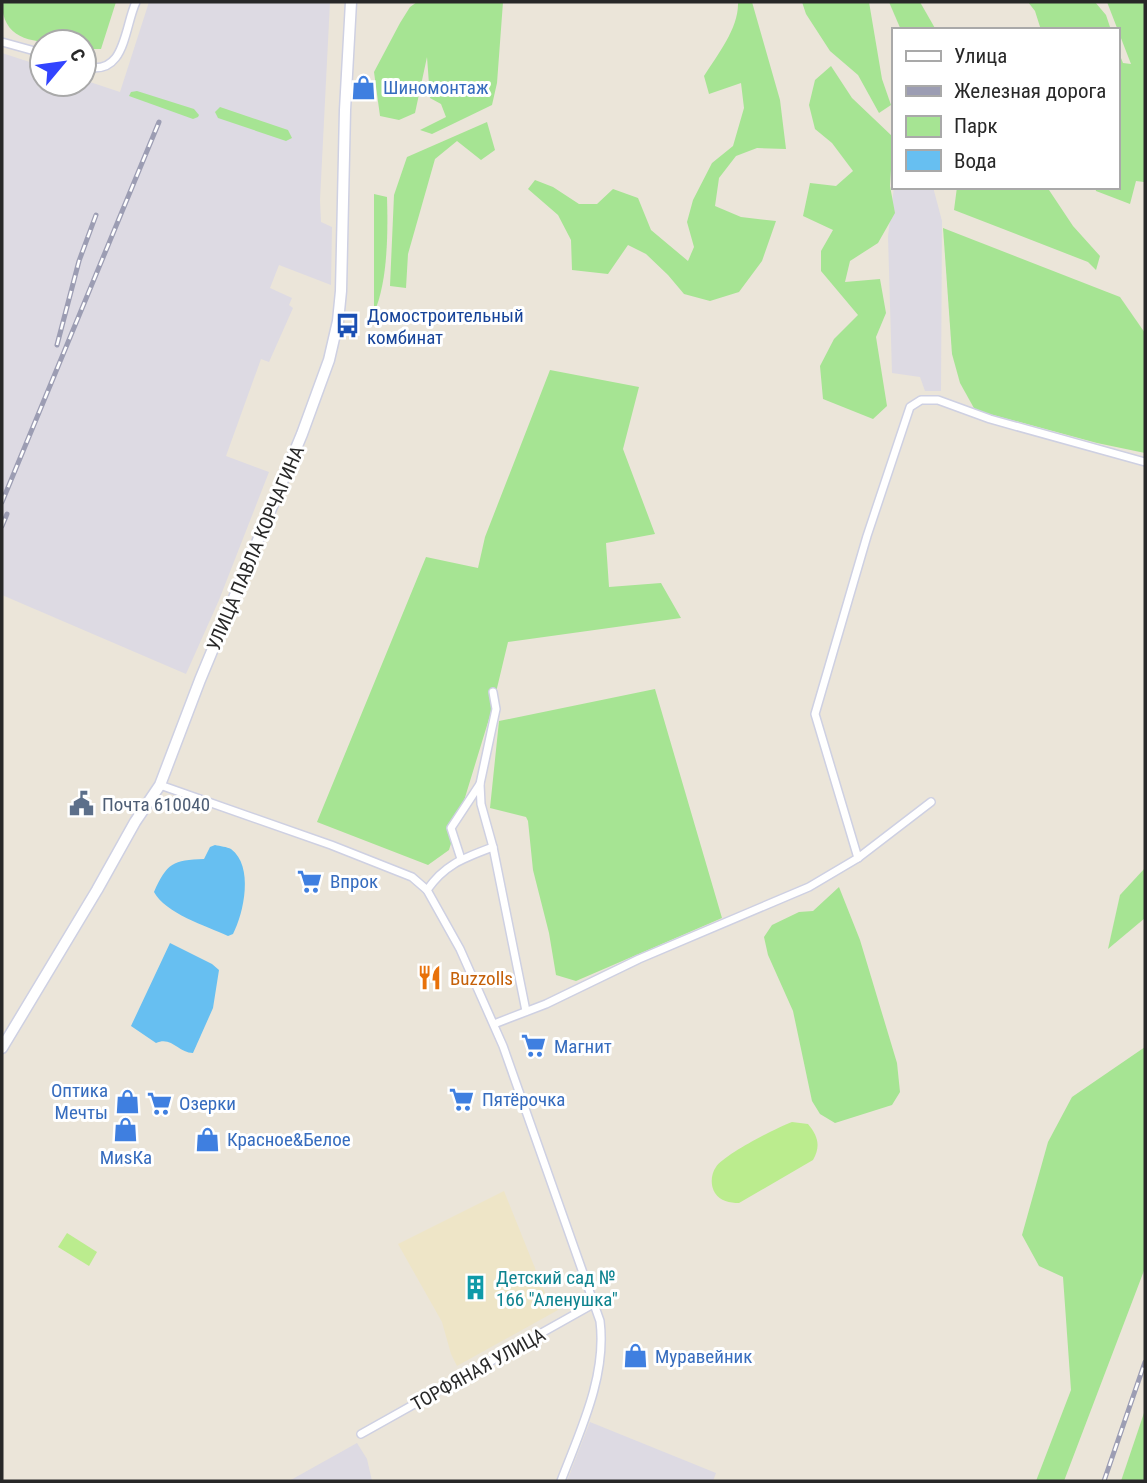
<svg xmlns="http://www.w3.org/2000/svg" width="1147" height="1483" viewBox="0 0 1147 1483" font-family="'Roboto Condensed',sans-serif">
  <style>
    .industrial { fill: #dddae3 }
    .education { fill: #eee5c7 }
    .green { fill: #a6e493 }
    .pitch { fill: #bbec8e }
    .water { fill: #67bff1 }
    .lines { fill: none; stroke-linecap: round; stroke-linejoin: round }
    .minor-casing { stroke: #ced0e2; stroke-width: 10 }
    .secondary-casing { stroke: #ced0e2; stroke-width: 13 }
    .minor { stroke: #fff; stroke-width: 7 }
    .secondary { stroke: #fff; stroke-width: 10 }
    .rail-casing { stroke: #9c9db3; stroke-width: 5 }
    .rail { stroke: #fff; stroke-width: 2.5; stroke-dasharray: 8; stroke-linecap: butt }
    .labels { text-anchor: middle; stroke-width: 6; stroke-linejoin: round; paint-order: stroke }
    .shop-label { font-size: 19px; fill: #366cbe; stroke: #fff; text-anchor: start }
    .transit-label { font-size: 19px; fill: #164399; stroke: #fff; text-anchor: start }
    .street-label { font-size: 19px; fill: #282828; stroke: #fff }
    .service-label { font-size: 19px; fill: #4e5e75; stroke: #fff; text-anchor: start }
    .food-label { font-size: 19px; fill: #c56008; stroke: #fff; text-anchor: start }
    .culture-label { font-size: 19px; fill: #0d838f; stroke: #fff; text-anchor: start }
  </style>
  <rect width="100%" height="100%" fill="#ebe5d9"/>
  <g class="industrial">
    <polygon points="149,2 330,2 320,200 321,222 332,227 331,285 279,265 270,288 292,298 289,305 293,308 269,362 261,359 226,456 269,472 219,600 186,674 2,595 2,53 42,66 42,84 84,84 84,80 120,92"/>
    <polygon points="894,187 933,187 942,221 941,391 925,391 920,377 892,373 888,236"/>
    <polygon points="590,1422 716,1473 713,1481 567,1481"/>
    <polygon points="357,1443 367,1459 372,1481 289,1481"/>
  </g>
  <polygon class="education" points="504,1191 547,1298 550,1296 558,1310 457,1366 451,1354 442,1322 398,1244"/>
  <g class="green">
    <path d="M 2,2 L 116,2 L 101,49 L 84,49 L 84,42 C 50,42 2,49 2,2 Z"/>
    <polygon points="417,2 503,2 497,83 492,105 432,134 420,130 446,117 441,104 430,98 427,57 415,113 399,120 380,116 374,72 400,23 410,7"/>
    <path d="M 738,2 L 752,2 L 780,100 L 786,149 L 757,148 L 736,156 L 719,178 L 715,206 L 741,217 L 776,221 L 762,261 L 739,292 L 710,301 L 684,294 L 668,275 L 646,254 L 628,245 L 608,274 L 572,270 L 571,240 L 558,215 L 528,189 L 535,180 L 553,187 L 579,204 L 597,204 L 613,189 L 638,198 L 651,230 L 688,261 L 694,247 L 687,222 L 693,200 L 712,163 L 733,146 L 744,108 L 741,83 L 709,94 L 704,76 C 718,54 739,28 738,2 Z"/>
    <polygon points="802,2 869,2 882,79 891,105 879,113 858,75 830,51 806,14"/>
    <polygon points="889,2 920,2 936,30 901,30"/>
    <polygon points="1028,2 1095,2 1106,15 1111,30 1041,30 1035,11"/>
    <polygon points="1107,2 1145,2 1145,223 1144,182 1136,181 1130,204 1096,191 1095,187 1117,187 1117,48 1123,63 1131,64"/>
    <polygon points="831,66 852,98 893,137 890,186 895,213 878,243 850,261 845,282 880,279 886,313 876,337 887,406 873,419 823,399 820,366 834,339 858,315 821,271 821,251 833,230 803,216 810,183 836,186 853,171 832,143 815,129 809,105 815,80"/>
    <polygon points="137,91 194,109 199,115 198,117 193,119 129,96 131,92"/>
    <polygon points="220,107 288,130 292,138 286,141 218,118 215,112"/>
    <polygon points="487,122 495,150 481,160 457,141 435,159 408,254 406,288 390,286 394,195 407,157"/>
    <polygon points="957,187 1047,187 1073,226 1100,256 1096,270 1088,262 954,210"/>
    <path d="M 374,194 L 387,197 C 388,232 388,281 374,313 Z"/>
    <polygon points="943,228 1120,297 1145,333 1145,453 1097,443 975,410 960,383 952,354"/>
    <polygon points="550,370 639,387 623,449 655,534 606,543 609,587 661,583 681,618 508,642 492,709 449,850 428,865 317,822 426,557 478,568 485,537"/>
    <polygon points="655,689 722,918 576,981 556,975 549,933 533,870 528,821 526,817 490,808 499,721"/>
    <polygon points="1145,868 1145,918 1108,949 1120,895"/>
    <polygon points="839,887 860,940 897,1063 900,1092 892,1105 835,1123 820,1114 812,1101 793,1011 768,955 764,937 772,925 799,912 813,911"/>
    <polygon points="1145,1047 1145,1268 1064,1481 1036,1481 1071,1390 1063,1277 1039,1266 1022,1235 1048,1142 1072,1097"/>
    <polygon points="1145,1410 1145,1481 1121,1481"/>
  </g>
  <g class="pitch">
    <path d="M 792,1122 L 808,1124 C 818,1136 821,1146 813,1160 L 739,1203 C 730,1203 720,1201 715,1193 C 710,1185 711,1174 716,1167 C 725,1154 776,1128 792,1122 Z"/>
    <polygon points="67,1233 97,1252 89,1266 58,1247"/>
  </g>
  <g class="water">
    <path d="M 215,845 C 220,846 227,847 231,849 C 254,866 244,913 233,934 L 228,936 C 206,926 165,913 154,892 C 167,863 173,860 204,859 L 210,847 Z"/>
    <path d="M 170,943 L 212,964 L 219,970 L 213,1008 L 193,1053 C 178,1053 172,1036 156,1043 L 131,1026 Z"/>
  </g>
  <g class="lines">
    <defs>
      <g id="minor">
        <polyline points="2,42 42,53"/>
        <path d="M 84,66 C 126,78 124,27 136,2"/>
        <polyline points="480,784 481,804 493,847"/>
        <path d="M 160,785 L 331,845 L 412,877 L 427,890 L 460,949 L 503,1046 L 600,1321 C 607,1376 580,1431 561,1481"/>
        <polyline points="858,858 815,714 867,536 910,407 921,400 938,400 990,419 1145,462"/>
        <polyline points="461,859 451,828 480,784 496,709 493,692"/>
        <path d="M 427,890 C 445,864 464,858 493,847 L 526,1011"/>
        <polyline points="494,1024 546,1004 639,959 809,887 858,858 931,802"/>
        <polyline points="361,1434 595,1303"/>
      </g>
      <polyline id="secondary" points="2,1048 97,890 135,822 160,785 200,680 302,434 329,360 338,321 341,291 345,110 351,2"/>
    </defs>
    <use href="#minor" class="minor-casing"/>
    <use href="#secondary" class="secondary-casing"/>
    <use href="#minor" class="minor"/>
    <use href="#secondary" class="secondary"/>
    <defs>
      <g id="rail">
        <polyline points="57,345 79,261 96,215"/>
        <polyline points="2,502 159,122"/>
        <polyline points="2,526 7,514"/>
        <polyline points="1104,1481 1145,1362"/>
      </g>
    </defs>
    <use href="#rail" class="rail-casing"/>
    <use href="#rail" class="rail"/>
  </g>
  <defs>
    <symbol id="shop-bare" viewBox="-9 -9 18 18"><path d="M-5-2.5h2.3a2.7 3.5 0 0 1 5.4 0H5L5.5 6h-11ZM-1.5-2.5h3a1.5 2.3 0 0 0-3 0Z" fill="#3f7fe0" stroke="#fff" stroke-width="2.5" paint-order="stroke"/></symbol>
    <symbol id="bus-bare" viewBox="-9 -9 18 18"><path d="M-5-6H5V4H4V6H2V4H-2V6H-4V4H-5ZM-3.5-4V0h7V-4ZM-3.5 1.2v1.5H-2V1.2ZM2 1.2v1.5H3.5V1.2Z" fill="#1a4fb4" stroke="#fff" stroke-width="2.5" paint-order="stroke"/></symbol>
    <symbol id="civic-bare" viewBox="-9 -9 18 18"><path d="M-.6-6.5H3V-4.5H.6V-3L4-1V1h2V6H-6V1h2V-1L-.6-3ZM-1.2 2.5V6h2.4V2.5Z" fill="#5c6f8a" stroke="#fff" stroke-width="2.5" paint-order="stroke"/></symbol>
    <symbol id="supermarket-bare" viewBox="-9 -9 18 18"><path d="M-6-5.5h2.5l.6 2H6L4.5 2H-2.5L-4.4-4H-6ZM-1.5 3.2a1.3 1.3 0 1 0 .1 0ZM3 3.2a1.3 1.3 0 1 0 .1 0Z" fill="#3f7fe0" stroke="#fff" stroke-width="2.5" paint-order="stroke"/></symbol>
    <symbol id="restaurant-bare" viewBox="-9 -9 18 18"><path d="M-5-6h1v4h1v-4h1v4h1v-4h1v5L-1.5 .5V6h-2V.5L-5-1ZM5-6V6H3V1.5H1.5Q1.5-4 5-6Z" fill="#e8710a" stroke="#fff" stroke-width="2.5" paint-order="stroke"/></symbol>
    <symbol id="building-bare" viewBox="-9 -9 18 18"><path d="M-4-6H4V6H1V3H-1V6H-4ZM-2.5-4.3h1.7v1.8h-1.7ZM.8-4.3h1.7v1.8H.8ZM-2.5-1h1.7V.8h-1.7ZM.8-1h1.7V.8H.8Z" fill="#0f9aa8" stroke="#fff" stroke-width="2.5" paint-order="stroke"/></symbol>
  </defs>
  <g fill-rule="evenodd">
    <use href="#shop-bare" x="346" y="70" width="35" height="35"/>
    <use href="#bus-bare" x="330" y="308" width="35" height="35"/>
    <use href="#civic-bare" x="64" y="786" width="35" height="35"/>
    <use href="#supermarket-bare" x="292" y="864" width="35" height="35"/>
    <use href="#restaurant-bare" x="412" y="960" width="35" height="35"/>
    <use href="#supermarket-bare" x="516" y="1028" width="35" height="35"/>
    <use href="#supermarket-bare" x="444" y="1082" width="35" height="35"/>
    <use href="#shop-bare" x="110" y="1084" width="35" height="35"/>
    <use href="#supermarket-bare" x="142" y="1086" width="35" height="35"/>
    <use href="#shop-bare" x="108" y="1112" width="35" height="35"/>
    <use href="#shop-bare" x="190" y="1122" width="35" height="35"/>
    <use href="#building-bare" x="458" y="1270" width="35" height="35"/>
    <use href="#shop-bare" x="618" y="1338" width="35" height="35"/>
  </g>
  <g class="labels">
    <g class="shop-label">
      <text x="383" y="94">Шиномонтаж</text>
      <text x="330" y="888">Впрок</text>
      <text x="554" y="1053">Магнит</text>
      <text x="108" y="1097" text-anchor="end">Оптика<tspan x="108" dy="22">Мечты</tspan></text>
      <text x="482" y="1106">Пятёрочка</text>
      <text x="179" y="1110">Озерки</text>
      <text x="227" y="1146">Красное&amp;Белое</text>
      <text x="126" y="1164" text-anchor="middle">МиsКа</text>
      <text x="655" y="1363">Муравейник</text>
    </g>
    <g class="transit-label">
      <text x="367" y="322">Домостроительный<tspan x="367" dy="22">комбинат</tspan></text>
    </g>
    <g class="street-label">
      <text transform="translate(255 548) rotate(-67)" y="7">УЛИЦА ПАВЛА КОРЧАГИНА</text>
      <text transform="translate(478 1369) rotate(-29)" y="7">ТОРФЯНАЯ УЛИЦА</text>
    </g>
    <g class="service-label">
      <text x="102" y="811">Почта 610040</text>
    </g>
    <g class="food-label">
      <text x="450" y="985">Buzzolls</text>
    </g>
    <g class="culture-label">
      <text x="496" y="1284">Детский сад №<tspan x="496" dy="22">166 "Аленушка"</tspan></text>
    </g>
  </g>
  <rect width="1147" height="1483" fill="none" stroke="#282828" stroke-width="7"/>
  <rect x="892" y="28" width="228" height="161" fill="#ffffff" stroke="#a9a9a9" stroke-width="2"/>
  <rect x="906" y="51" width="35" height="10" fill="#ffffff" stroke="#a9a9a9" stroke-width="2"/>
  <text x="954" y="63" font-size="21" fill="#282828">Улица</text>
  <rect x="906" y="86" width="35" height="10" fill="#9c9db3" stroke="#a9a9a9" stroke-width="2"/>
  <text x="954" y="98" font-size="21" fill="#282828">Железная дорога</text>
  <rect x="906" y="116" width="35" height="21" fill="#a6e493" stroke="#a9a9a9" stroke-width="2"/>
  <text x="954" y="133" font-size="21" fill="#282828">Парк</text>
  <rect x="906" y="150" width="35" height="21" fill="#67bff1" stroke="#a9a9a9" stroke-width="2"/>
  <text x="954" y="168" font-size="21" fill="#282828">Вода</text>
  <g transform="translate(63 63) rotate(61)"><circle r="33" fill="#ffffff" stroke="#a9a9a9" stroke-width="2"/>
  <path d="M0-5L12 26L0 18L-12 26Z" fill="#3244ff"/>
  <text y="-10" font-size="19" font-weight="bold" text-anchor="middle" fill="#282828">С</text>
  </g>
</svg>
